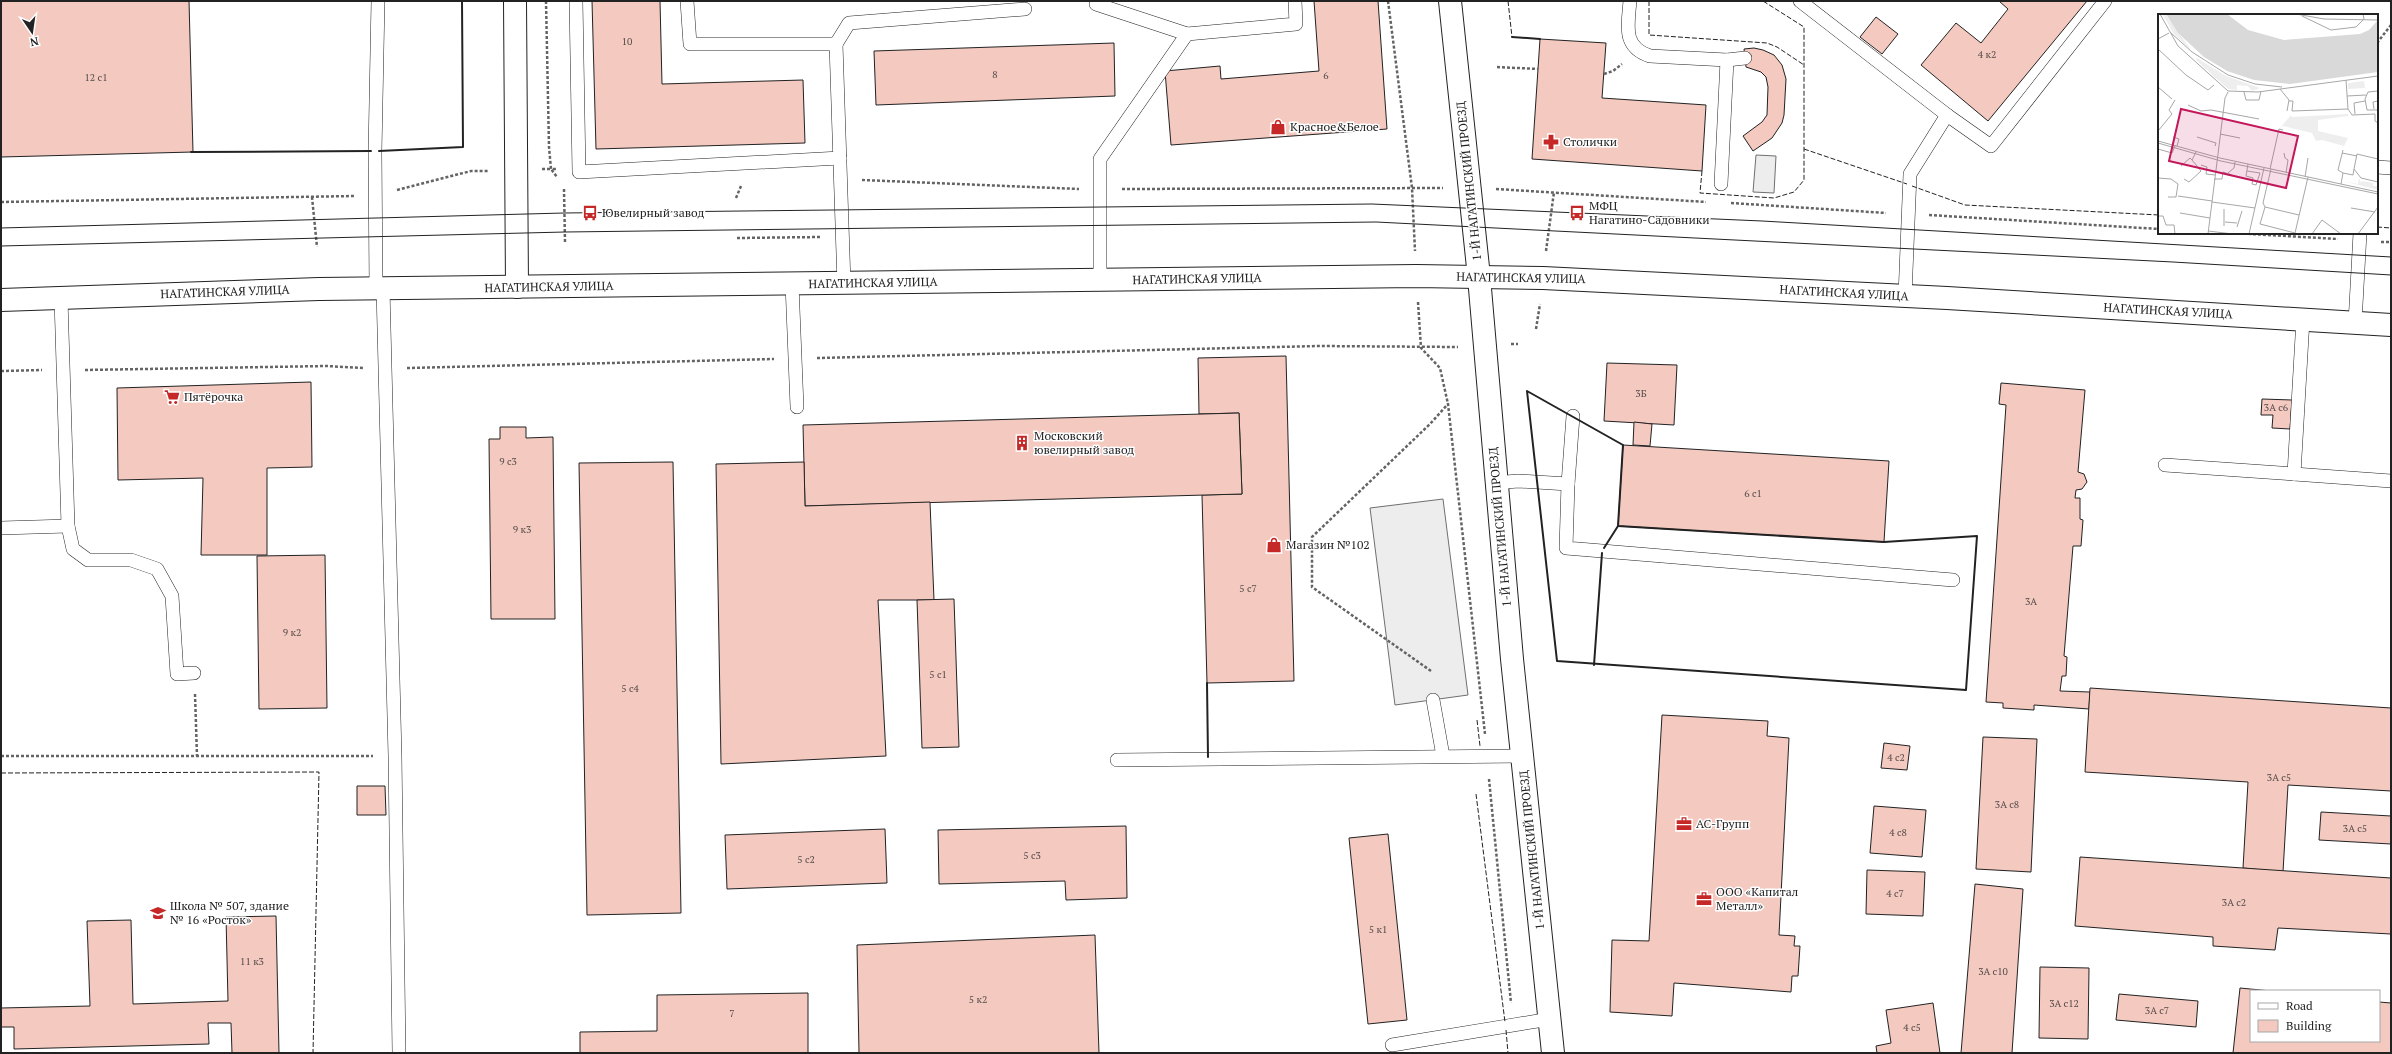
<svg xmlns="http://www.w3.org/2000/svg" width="2392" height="1054" viewBox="0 0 2392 1054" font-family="'PT Serif',serif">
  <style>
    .parking { fill: #ededed; stroke: #6f6f6f }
    .building { fill: #f3c9c0; stroke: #222 }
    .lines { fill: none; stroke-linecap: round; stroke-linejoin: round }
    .lane-casing { stroke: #222; stroke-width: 14 }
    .street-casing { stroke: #222; stroke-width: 24 }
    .secondary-casing { stroke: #222; stroke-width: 24 }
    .path { stroke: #646464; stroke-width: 2.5; stroke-dasharray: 3 2; stroke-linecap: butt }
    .lane { stroke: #fff; stroke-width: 13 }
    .street { stroke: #fff; stroke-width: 22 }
    .secondary { stroke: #fff; stroke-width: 22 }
    .tram { stroke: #222; stroke-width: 1 }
    .fence { stroke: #222; stroke-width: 1; stroke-dasharray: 5 2; stroke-linecap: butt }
    .wall { stroke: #222; stroke-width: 2 }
    .labels { text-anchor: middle; stroke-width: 3; stroke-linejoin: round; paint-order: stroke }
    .number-label { font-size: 10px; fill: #564c4a }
    .poi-label { font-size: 12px; fill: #222; stroke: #fff; text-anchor: start }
    .street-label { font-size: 12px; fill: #222; stroke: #fff }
    .inset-river { fill: none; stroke: #d9d9d9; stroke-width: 2 }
    .inset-road { fill: none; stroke: #a7a7a7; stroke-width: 1 }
    .view { fill: #c2185b; fill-opacity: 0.15; stroke: #c2185b; stroke-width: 2 }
    .inset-edge { fill: none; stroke: #222; stroke-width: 2 }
  </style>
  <rect width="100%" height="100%" fill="#fff"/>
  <g class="parking">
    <polygon points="1756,155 1776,156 1774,193 1753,192"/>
    <polygon points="1443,499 1468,695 1395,705 1370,508"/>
  </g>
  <g class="building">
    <polygon points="1,1 189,1 193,152 1,157"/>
    <polygon points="592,1 660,1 662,84 803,80 805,143 596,149"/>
    <polygon points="1314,1 1378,1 1387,129 1171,145 1165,71 1220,66 1221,79 1319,71"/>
    <polygon points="1999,1 2087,1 1988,121 1921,65 1956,23 1981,43 2008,9"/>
    <polygon points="1876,17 1898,34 1882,54 1860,37"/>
    <polygon points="1540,39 1606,43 1602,98 1706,105 1702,171 1532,159"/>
    <polygon points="1114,43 1115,96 876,105 874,51"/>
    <polygon points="1754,48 1763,50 1774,55 1782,65 1786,79 1784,115 1782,123 1772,138 1753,151 1743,136 1762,122 1767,115 1768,87 1766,77 1761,72 1746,67 1744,49"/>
    <polygon points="1286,356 1294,681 1207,683 1202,495 1242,494 1239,413 1199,414 1198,358"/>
    <polygon points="1607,363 1677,365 1674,425 1604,421"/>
    <polygon points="311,382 312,467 267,468 267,555 201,555 203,478 118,480 117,388"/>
    <polygon points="2001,383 2085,390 2078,472 2084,474 2087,482 2082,489 2076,490 2075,498 2080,498 2080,519 2083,520 2081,546 2073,546 2064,656 2067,657 2066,676 2062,676 2060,691 2090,692 2089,709 2034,705 2034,710 2003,708 2003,703 1986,702 2006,405 1999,404"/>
    <polygon points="2262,399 2292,400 2290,429 2272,428 2273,415 2261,415"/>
    <polygon points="1239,413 1242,494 805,506 803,425"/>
    <polygon points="1634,422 1652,424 1650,446 1633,445"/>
    <polygon points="500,427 526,427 526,438 553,437 555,619 491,619 489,439 500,439"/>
    <polygon points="1623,445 1889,461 1884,542 1618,526"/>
    <polygon points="673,462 681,913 587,915 579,463"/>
    <polygon points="804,462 805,506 930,502 934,600 878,600 886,756 721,764 716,464"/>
    <polygon points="325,555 327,708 259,709 257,556"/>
    <polygon points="954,599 959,747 922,748 917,600"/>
    <polygon points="2090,688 2391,708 2391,791 2288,785 2283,872 2243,868 2248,782 2085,772"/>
    <polygon points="1662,715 1768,721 1767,736 1789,738 1779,935 1795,936 1794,946 1800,946 1798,976 1792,976 1791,992 1674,983 1672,1016 1610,1012 1612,940 1649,941"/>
    <polygon points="1983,737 2037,739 2031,872 1976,869"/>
    <polygon points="1884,743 1910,746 1907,770 1881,768"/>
    <polygon points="357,786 385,786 386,815 357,815"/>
    <polygon points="1874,806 1926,810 1922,857 1870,853"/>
    <polygon points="2321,812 2391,816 2391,844 2319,840"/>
    <polygon points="1126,826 1127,898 1066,900 1065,881 939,884 938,830"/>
    <polygon points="885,829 887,883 727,889 725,835"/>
    <polygon points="1388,834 1407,1020 1368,1024 1349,838"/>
    <polygon points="2080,857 2391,878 2391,934 2278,928 2275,950 2213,946 2213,937 2075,926"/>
    <polygon points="1867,870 1925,872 1923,916 1866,914"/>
    <polygon points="1975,884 2023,889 2012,1053 1961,1053"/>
    <polygon points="276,916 279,1053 232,1053 231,1023 208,1023 209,1044 14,1049 14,1027 1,1027 1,1008 90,1006 87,921 131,920 133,1004 228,1001 226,917"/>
    <polygon points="1095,935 1099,1053 859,1053 857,945"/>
    <polygon points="2040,967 2089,968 2088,1039 2039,1038"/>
    <polygon points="2240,988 2271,991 2251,991 2251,1041 2379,1041 2379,1002 2391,1003 2391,1053 2233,1053"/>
    <polygon points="808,993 808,1053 580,1053 580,1032 657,1031 657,995"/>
    <polygon points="2119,994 2198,1001 2196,1027 2116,1020"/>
    <polygon points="1933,1003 1940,1053 1877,1053 1876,1046 1891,1043 1886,1010"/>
  </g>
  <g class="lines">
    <defs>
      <g id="lane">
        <polyline points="576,1 579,172 840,158"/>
        <polyline points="687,1 690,44 836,44 844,284"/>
        <path d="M 1630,1 C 1628,25 1622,47 1650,56 L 1727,60 L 1745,58"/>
        <polyline points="1800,1 1947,115 1910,174 1905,296"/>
        <polyline points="1096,4 1187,34 1296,24 1295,1"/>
        <polyline points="836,44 849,23 1025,9"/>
        <polyline points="1947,115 1991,146 2105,1"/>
        <polyline points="2377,167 2391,168"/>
        <polyline points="1721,184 1727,60"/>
        <polyline points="1100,280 1100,159 1187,34"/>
        <polyline points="792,284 797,407"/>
        <polyline points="376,289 375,151 378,1"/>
        <polyline points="383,289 395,756 399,1053"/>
        <polyline points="61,299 68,526 73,549 88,560 131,560 157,569 172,596 177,674 194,673"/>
        <polyline points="2303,319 2294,474 2391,481"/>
        <polyline points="2355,323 2360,233"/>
        <polyline points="2165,465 2294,474"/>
        <polyline points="1495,483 1518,481 1568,484 1573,416"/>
        <polyline points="1568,484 1566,548 1953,580"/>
        <polyline points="1,528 68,526"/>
        <polyline points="1433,700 1443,756"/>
        <polyline points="1117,760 1521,756"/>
        <polyline points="1392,1045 1550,1019"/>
      </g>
      <g id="street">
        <polyline points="515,1 517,287"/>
        <polyline points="1450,1 1479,277"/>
      </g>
      <g id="secondary">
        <polyline points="1479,277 1512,659 1553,1053"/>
        <polyline points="1,300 319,289 1416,276 1543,278 1947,298 2391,325"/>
      </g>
    </defs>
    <use href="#lane" class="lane-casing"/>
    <use href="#street" class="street-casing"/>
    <use href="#secondary" class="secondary-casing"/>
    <g class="path">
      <polyline points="546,1 549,147 551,169 557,169"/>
      <polyline points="1388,1 1412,188 1415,251"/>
      <polyline points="2377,43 2391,25"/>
      <polyline points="1497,67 1538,69"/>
      <polyline points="1604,74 1613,71 1622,64"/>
      <polyline points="542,169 551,169 557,177"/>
      <polyline points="862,180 1079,189"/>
      <polyline points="564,189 565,242"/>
      <polyline points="1122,189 1443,188"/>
      <polyline points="1496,189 1706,202"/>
      <polyline points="397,190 471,171 489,171"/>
      <polyline points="312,197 317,247"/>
      <polyline points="736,198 741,186"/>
      <polyline points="1,202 354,196"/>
      <polyline points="1731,203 1886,213"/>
      <polyline points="1929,215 2159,229"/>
      <polyline points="2233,233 2338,239"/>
      <polyline points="737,238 821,237"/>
      <polyline points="2381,242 2391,242"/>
      <polyline points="1546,251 1554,192"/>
      <polyline points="1418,302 1421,348 1440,368 1448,404"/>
      <polyline points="1536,329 1540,304"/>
      <polyline points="1511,344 1518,344"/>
      <polyline points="817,358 1318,346 1458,347"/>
      <polyline points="407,368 774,359"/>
      <polyline points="85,370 326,366 364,368"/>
      <polyline points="1,371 42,370"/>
      <polyline points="1431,671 1312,587 1312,537 1430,424 1448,404 1485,734"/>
      <polyline points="195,694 197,756"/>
      <polyline points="1,756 373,756"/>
      <polyline points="1489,779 1511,1003"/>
    </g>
    <use href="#lane" class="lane"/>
    <use href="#street" class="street"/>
    <use href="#secondary" class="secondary"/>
    <g class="tram">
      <polyline points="1,228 564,213 1372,204 1762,221 2391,257"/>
      <polyline points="1,246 565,232 1376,222 2173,262 2391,275"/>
    </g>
    <g class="fence">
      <polyline points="1508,1 1512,37"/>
      <polyline points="1649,1 1649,35 1767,43 1777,47 1804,65"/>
      <polyline points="1804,149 1907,184"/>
      <polyline points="1702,171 1700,193 1774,198 1794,192 1804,180 1804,27 1763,1"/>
      <polyline points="1912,186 1965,205 2159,215"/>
      <polyline points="2377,227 2391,228"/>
      <polyline points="1477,720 1480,746"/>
      <polyline points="1,773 319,772 313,1053"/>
      <polyline points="1476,794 1505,1022"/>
      <polyline points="1506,1030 1508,1053"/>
    </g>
    <g class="wall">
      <polyline points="1512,37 1540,39"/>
      <polyline points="379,151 463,147 462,1"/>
      <polyline points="191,152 371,151"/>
      <polygon points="1527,391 1623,445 1618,526 1884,542 1977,536 1966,690 1557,661"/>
      <polyline points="1604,548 1618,526"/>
      <polyline points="1594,665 1602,553"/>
      <polyline points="1207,683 1208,757"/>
    </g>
  </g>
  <defs>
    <symbol id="shop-bare" viewBox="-9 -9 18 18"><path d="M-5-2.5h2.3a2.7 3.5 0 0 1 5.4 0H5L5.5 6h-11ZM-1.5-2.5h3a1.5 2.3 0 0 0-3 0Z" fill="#c62828" stroke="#fff" stroke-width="2.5" paint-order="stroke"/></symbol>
    <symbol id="pharmacy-bare" viewBox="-9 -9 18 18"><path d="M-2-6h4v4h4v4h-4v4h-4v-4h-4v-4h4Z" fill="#c62828" stroke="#fff" stroke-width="2.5" paint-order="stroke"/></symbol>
    <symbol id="bus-bare" viewBox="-9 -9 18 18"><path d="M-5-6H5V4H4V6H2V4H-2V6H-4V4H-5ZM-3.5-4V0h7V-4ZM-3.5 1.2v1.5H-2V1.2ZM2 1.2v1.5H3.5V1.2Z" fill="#c62828" stroke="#fff" stroke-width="2.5" paint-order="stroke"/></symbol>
    <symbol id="supermarket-bare" viewBox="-9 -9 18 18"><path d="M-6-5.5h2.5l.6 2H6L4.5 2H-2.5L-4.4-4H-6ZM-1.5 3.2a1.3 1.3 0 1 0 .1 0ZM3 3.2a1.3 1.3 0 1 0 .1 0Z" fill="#c62828" stroke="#fff" stroke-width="2.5" paint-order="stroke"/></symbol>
    <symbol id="building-bare" viewBox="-9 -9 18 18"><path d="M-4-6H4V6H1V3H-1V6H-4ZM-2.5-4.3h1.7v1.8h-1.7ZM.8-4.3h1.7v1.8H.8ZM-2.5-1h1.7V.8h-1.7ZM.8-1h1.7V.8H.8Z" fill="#c62828" stroke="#fff" stroke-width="2.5" paint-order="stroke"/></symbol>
    <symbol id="office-bare" viewBox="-9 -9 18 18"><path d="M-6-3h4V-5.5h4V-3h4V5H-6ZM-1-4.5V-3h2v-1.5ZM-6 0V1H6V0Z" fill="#c62828" stroke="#fff" stroke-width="2.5" paint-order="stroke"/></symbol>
    <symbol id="school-bare" viewBox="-9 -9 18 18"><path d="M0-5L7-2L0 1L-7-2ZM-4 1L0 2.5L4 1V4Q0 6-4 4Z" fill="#c62828" stroke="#fff" stroke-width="2.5" paint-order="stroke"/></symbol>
  </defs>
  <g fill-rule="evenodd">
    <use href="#shop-bare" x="1267" y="116" width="22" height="22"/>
    <use href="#pharmacy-bare" x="1540" y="131" width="22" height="22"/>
    <use href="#bus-bare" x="579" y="202" width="22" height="22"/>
    <use href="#bus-bare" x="1566" y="202" width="22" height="22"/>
    <use href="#supermarket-bare" x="161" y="386" width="22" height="22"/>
    <use href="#building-bare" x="1011" y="432" width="22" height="22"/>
    <use href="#shop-bare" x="1263" y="534" width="22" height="22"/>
    <use href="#office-bare" x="1673" y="813" width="22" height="22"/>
    <use href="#office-bare" x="1693" y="888" width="22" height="22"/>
    <use href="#school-bare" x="147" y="902" width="22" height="22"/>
  </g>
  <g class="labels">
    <g class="number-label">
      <text x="627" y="45">10</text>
      <text x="1987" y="58">4 к2</text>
      <text x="995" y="78">8</text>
      <text x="1326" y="79">6</text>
      <text x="96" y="81">12 с1</text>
      <text x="1641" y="397">3Б</text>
      <text x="2276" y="411">3А с6</text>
      <text x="508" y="465">9 с3</text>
      <text x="1753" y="497">6 с1</text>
      <text x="522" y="533">9 к3</text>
      <text x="1248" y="592">5 с7</text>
      <text x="2031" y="605">3А</text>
      <text x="292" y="636">9 к2</text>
      <text x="938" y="678">5 с1</text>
      <text x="630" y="692">5 с4</text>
      <text x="1896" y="761">4 с2</text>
      <text x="2279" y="781">3А с5</text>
      <text x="2007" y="808">3А с8</text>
      <text x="2355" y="832">3А с5</text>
      <text x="1898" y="836">4 с8</text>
      <text x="1032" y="859">5 с3</text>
      <text x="806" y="863">5 с2</text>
      <text x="1895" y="897">4 с7</text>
      <text x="2234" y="906">3А с2</text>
      <text x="1378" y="933">5 к1</text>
      <text x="252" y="965">11 к3</text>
      <text x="1993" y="975">3А с10</text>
      <text x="978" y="1003">5 к2</text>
      <text x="2064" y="1007">3А с12</text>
      <text x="2157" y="1014">3А с7</text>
      <text x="732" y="1017">7</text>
      <text x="1912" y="1031">4 с5</text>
    </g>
    <g class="poi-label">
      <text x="1290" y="131">Красное&amp;Белое</text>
      <text x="1563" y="146">Столички</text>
      <text x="1589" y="210">МФЦ<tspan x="1589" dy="14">Нагатино-Садовники</tspan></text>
      <text x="602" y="217">Ювелирный завод</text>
      <text x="184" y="401">Пятёрочка</text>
      <text x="1034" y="440">Московский<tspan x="1034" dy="14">ювелирный завод</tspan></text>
      <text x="1286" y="549">Магазин №102</text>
      <text x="1696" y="828">АС-Групп</text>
      <text x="1716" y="896">ООО «Капитал<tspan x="1716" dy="14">Металл»</tspan></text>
      <text x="170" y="910">Школа № 507, здание<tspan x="170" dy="14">№ 16 «Росток»</tspan></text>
    </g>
    <g class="street-label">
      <text transform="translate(1469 181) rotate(-96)" y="4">1-Й НАГАТИНСКИЙ ПРОЕЗД</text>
      <text transform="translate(1521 278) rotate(1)" y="4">НАГАТИНСКАЯ УЛИЦА</text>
      <text transform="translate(1197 279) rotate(-1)" y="4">НАГАТИНСКАЯ УЛИЦА</text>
      <text transform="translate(873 283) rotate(-1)" y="4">НАГАТИНСКАЯ УЛИЦА</text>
      <text transform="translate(549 287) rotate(-1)" y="4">НАГАТИНСКАЯ УЛИЦА</text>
      <text transform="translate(225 292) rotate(-2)" y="4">НАГАТИНСКАЯ УЛИЦА</text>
      <text transform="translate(1844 293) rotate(3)" y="4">НАГАТИНСКАЯ УЛИЦА</text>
      <text transform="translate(2168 311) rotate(3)" y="4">НАГАТИНСКАЯ УЛИЦА</text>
      <text transform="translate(1500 527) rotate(-95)" y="4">1-Й НАГАТИНСКИЙ ПРОЕЗД</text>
      <text transform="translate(1532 850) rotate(-96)" y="4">1-Й НАГАТИНСКИЙ ПРОЕЗД</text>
    </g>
  </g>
  <g transform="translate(2158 14)">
    <rect width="220" height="220" fill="#fff"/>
    <path d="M 5,0 L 7,0 L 34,37 L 15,19 ZM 39,44 L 68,62 L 102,74 L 94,77 L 90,72 L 79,71 L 79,76 L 70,75 L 38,46 ZM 206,67 L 207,74 L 190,75 L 190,69 ZM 190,100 L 190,102 L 160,106 L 160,117 L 190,124 L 186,132 L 164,126 L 158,127 L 154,119 L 125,112 L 122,114 L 133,101 L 134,103 ZM 201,164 L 203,169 L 204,167 L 215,169 L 215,172 L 219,172 L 220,169 L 220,176 L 185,167 L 200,170 Z" fill="#eee"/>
    <path d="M 8,0 L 69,0 L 90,16 L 126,26 L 202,20 L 211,16 L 220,6 L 220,58 L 132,70 L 96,66 L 69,57 L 46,43 L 20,19 Z" fill="#d9d9d9"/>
    <path class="inset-river" d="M 44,0 L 62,20 L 101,39 L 148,46 L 211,39 L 220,28"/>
    <path class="inset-road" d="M 2,0 L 20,32 L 70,77 L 100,78 L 220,62M 138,0 L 166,5 L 220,6M 144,2 L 173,16 L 198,13 L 206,5 L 205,0M 12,18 L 34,38 L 70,61 L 97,70 L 124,73M 0,25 L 11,19M 0,35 L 28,61 L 50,76 L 56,71M 188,66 L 190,95 L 194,101 L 217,100 L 217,107 L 220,109M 0,73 L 14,85M 122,75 L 131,86 L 129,97M 220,77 L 210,78 L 207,85 L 209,96 L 220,96M 86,78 L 88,86 L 101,86 L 103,77M 189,82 L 208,81M 131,87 L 135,87 L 134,97 L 190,95M 30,91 L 43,97 L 53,96 L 101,105M 216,95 L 215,88 L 220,87M 197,100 L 196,89 L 207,87M 0,117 L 14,100 L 11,96 L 17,86M 62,120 L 82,124M 15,123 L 21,125 L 19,132M 39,123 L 58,129 L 57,132M 0,127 L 62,144 L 220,178M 0,129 L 63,147 L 220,180M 0,135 L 14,139 L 17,132M 185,136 L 180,156 L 185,159M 126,139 L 127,144 L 130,146 L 128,159M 184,139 L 199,142M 43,151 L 49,153 L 48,160 L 57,161M 23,152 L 32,144 L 34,146M 112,155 L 121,115 L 125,116M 113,155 L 105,189 L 107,193 L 141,201M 196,155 L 199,140 L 220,145M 89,157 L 102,159 L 98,171 L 94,170 L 95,164 L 88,162 L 90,150M 70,159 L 76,154 L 77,148M 147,163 L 150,144M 0,164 L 13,165 L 20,170 L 18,183 L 10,183M 26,165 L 31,168 L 43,157 L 34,146 L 38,138M 56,165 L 64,165 L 65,158 L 74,161M 183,170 L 185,159 L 195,161 L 196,155 L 203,164 L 220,168M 20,182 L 54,187M 54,188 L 97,194M 107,193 L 102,210 L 137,219 L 150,163M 193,194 L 217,198M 66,195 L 66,212M 22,199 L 52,204M 0,202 L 5,202 L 8,211 L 16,211 L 17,220M 67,208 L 79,209M 79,213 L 84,197M 50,217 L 75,220M 50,220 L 67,84 L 70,78M 91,220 L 106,154M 154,220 L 164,206 L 183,220M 200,220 L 220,193"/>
    <path class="view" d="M 23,95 L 140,122 L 128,174 L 11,147 Z"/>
    <rect width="220" height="220" class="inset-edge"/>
  </g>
  <rect width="2392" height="1054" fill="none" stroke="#222222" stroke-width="4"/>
  <rect x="2250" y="990" width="130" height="52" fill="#ffffff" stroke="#a7a7a7"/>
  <rect x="2258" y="1003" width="20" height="6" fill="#ffffff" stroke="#a7a7a7"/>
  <text x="2286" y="1010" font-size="12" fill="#222222">Road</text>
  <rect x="2258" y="1020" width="20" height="12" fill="#f3c9c0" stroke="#a7a7a7"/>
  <text x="2286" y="1030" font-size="12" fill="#222222">Building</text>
  <g transform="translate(32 32) rotate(167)" stroke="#ffffff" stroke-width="3" paint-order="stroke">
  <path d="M0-3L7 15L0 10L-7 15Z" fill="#222222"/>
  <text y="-6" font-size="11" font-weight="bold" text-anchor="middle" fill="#222222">N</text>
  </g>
</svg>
